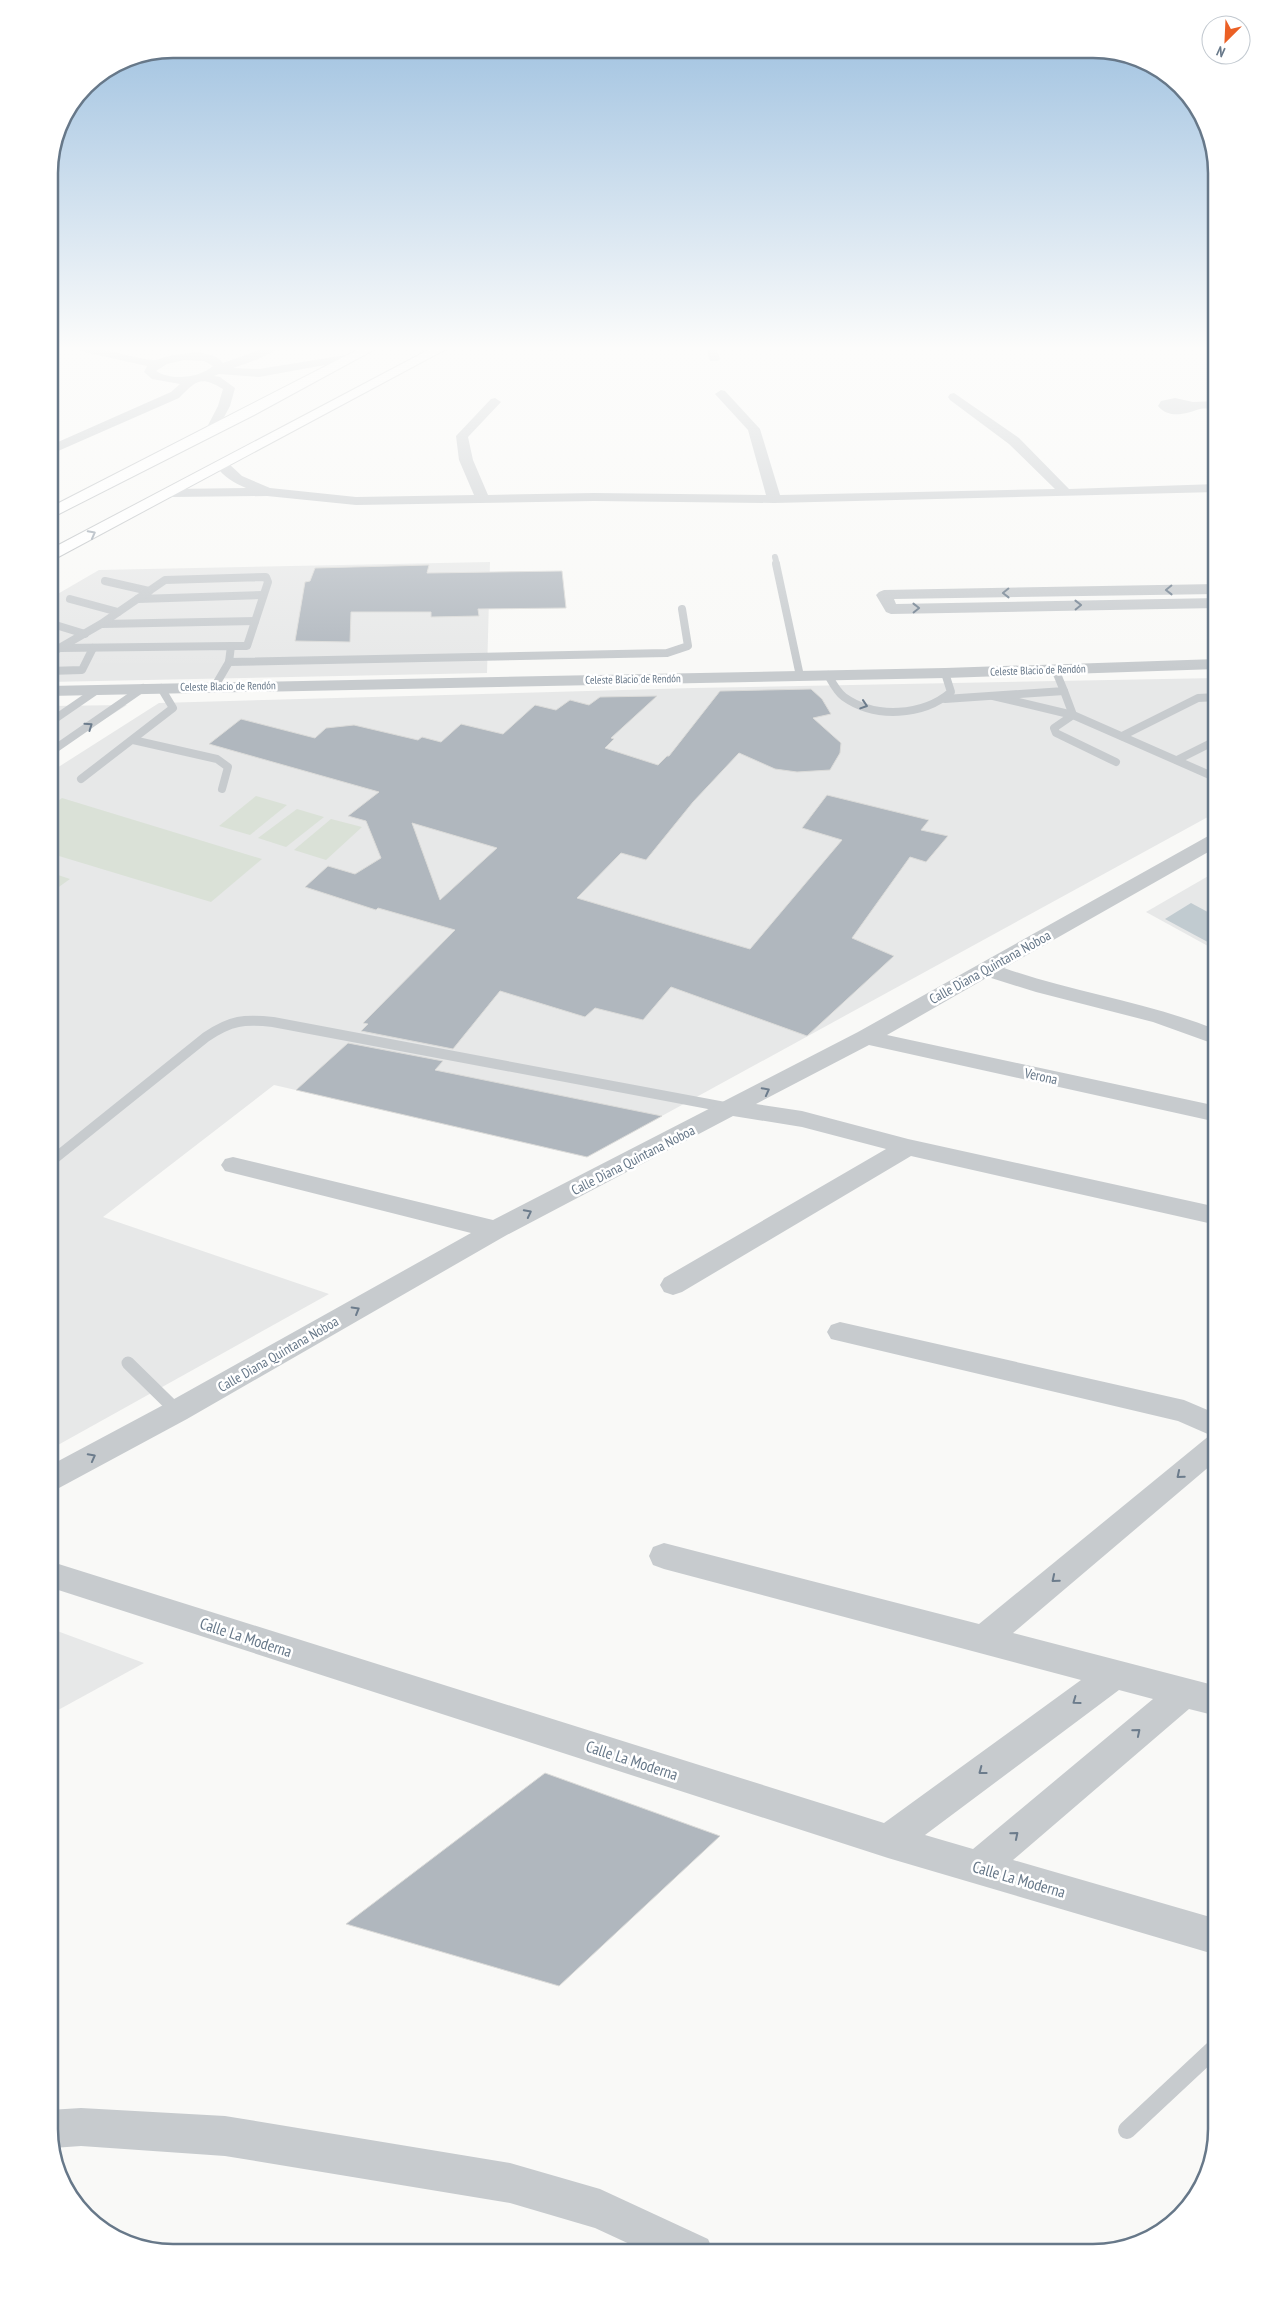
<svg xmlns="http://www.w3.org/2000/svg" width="1266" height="2302" viewBox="0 0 1266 2302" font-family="'PT Sans Narrow',sans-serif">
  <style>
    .built { fill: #e7e8e8 }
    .green { fill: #dae1d7 }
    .water { fill: #c1cbd0 }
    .building { fill: #b0b7be; stroke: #dbdbd9; fill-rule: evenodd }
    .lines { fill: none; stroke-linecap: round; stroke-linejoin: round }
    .trunk-casing { stroke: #b9bdc0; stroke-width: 2 }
    .service-far4 { stroke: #c7cbce; stroke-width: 6 }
    .service-far3 { stroke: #c7cbce; stroke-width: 8 }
    .service-far2 { stroke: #c7cbce; stroke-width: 10 }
    .service-far1 { stroke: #c7cbce; stroke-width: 13 }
    .service { stroke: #c7cbce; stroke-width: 18 }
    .minor { fill: #c7cbce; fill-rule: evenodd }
    .trunk { fill: #fff; fill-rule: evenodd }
    .oneway { stroke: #95a0ac }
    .oneway2 { stroke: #6c7c8c }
    .labels { text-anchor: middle; stroke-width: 5; stroke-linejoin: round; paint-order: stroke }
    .far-street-label { font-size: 11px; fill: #677889; stroke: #fff }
    .street-label { font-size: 14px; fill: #677889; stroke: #fff }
    .near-street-label { font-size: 16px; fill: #677889; stroke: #fff }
    .rim { fill: none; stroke: #677889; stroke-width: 2.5 }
  </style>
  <rect width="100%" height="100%" fill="#f9f9f7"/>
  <g class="built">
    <polygon points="490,562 487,673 49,682 49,599 99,570"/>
    <polygon points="1217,678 1217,812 587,1157 274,1085 103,1217 329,1294 49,1450 49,773 159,703 693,688"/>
    <polygon points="127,705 49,754 49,706"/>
    <polygon points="1217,871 1217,951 1146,912"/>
    <polygon points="49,1628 144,1663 49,1715"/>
  </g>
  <g class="green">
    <polygon points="256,796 287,805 250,835 219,826"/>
    <polygon points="62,798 262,859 211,902 49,853 49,807"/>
    <polygon points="297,809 324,817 286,847 258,838"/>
    <polygon points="331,819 362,827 326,860 294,850"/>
    <polygon points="49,872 70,879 49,894"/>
  </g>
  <polygon class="water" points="1191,903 1217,917 1217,947 1165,919"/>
  <g class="building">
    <polygon points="429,565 427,573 562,571 566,608 478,609 479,616 431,617 431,612 351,612 350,642 295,641 305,582 310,581 315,568"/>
    <path d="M 811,689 L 822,699 L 831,714 L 813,718 L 841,743 L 840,753 L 830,770 L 797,772 L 775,769 L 739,753 L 693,802 L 646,860 L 621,853 L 577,898 L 750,949 L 842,840 L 802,828 L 827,795 L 929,820 L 921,830 L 948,836 L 926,862 L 910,857 L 852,938 L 894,956 L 807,1036 L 671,987 L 643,1020 L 595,1008 L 585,1017 L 500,991 L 453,1049 L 361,1031 L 368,1024 L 363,1023 L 455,930 L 378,908 L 376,910 L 305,887 L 328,866 L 355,874 L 381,858 L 366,821 L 348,816 L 379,792 L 209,744 L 241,719 L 315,738 L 326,728 L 354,725 L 418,740 L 422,737 L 441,742 L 461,724 L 503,734 L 535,705 L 556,710 L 570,700 L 589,705 L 600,697 L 657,696 L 611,738 L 614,739 L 605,748 L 658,765 L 667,756 L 669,756 L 720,691 ZM 412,823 L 497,848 L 440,900 Z"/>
    <polygon points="348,1043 443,1061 435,1070 662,1116 587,1157 296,1090"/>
    <polygon points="545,1773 720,1836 559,1986 346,1924"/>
  </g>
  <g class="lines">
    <defs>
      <g id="trunk">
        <polygon points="361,348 377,348 254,415 49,519 49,508"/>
        <polygon points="432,348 448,348 49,562 49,550"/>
      </g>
    </defs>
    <use href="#trunk" class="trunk-casing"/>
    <polyline class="service-far4" points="775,557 777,565"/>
    <g class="service-far3">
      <polyline points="776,564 800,676"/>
      <polyline points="105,581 149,591"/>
      <polyline points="70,599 118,612"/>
      <polyline points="138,599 263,595"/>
      <polyline points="49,623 85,634"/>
      <polyline points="102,624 255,621"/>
      <polyline points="61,648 231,646 229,662 215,686"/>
      <polyline points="49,654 101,624 165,580 266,577 268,582 247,646 231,646"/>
      <polyline points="229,662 667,653 688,646 682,609"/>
      <polyline points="49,671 82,670 93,648"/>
      <path d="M 828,675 C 832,682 837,692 844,697 C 875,719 923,716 951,692 L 945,673"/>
      <polyline points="1064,691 1073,715 1054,728 1056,733 1116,762"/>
      <polyline points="993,696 1073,715 1212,776"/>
      <polyline points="945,699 1064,691 1055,669"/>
      <polyline points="49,723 97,690"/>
      <polyline points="1122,736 1198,698 1217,697"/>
      <polyline points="133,740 217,759 228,767 222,789"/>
      <polyline points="49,753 143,688"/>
      <polyline points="1177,760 1217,740"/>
      <polyline points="81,779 173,708 161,688"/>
    </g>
    <path class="service-far2" d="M 49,1163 L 206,1037 C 231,1020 244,1019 273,1022 L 730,1108"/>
    <polyline class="service-far1" points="128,1363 177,1411"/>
    <polyline class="service" points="1127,2130 1217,2046"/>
    <g class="minor">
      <path d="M 74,348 C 101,345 127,358 154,360 C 157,360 161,358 165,357 C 181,354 210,347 223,363 L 265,348 L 278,348 L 277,350 L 256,360 L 233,368 L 259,369 L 352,354 L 358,357 L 352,360 L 259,377 L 219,374 L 214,376 L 220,377 L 235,388 L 230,406 L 215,434 L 211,435 L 205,431 L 218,406 L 223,389 C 200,375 196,381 179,398 L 49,455 L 49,446 L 171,392 L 180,384 L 152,379 L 144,372 L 147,366 L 80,351 ZM 184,360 L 204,361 L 213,366 C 199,378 172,381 156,371 L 167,364 Z"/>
      <polygon points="547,348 559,348 552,352 548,351"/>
      <polygon points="706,348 716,348 720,359 718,361 710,361"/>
      <path d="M 721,390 L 725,391 L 760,429 L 780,495 L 1055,489 L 1009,444 L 950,400 L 948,397 L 950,394 L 954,393 L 1019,438 L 1069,489 L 1217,484 L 1217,492 L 774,503 L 594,501 L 356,505 L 267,496 L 171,497 L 164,493 L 171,489 L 246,488 C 234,483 224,477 216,466 L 218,463 L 228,463 L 242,476 L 270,488 L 356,497 L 474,495 L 459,460 L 456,436 L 491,399 L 495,398 L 501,402 L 468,437 L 473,460 L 488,495 L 594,493 L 766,495 L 748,430 L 715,394 Z"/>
      <path d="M 1175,398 L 1193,402 L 1217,401 L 1217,409 C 1212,409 1205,408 1200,409 C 1187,413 1170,420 1158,406 L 1161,401 Z"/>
      <polygon points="1217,584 1217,594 894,599 896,604 1217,598 1217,608 891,614 886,612 876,595 879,592 884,590"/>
      <polygon points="1217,659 1217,669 945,678 49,696 49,686 945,668"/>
      <path d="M 1217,833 L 1217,847 L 1004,968 C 1074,993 1148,1002 1217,1030 L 1217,1045 L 1153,1022 L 1036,992 L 988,977 L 887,1035 L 1217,1106 L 1217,1122 L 869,1045 L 756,1104 L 802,1111 L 908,1139 L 1217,1207 L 1217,1225 L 911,1156 L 682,1292 L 673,1295 L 664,1292 L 660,1285 L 664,1278 L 886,1149 L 802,1127 L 733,1116 L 505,1236 L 187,1419 L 59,1488 L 49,1492 L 49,1466 L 167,1403 L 471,1233 L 225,1171 L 221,1165 L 225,1159 L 233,1157 L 493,1220 L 858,1032 L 1210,835 Z"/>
      <path d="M 840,1322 L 1184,1400 L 1217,1414 L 1217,1460 L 1013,1633 L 1217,1686 L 1217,1716 L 1189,1709 L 1013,1860 L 1217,1919 L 1217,1955 L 888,1858 L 49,1587 L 49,1561 L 884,1823 L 1081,1680 L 664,1569 L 653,1565 L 649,1556 L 653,1547 L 664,1543 L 979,1624 L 1210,1435 L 1178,1421 L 831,1339 L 827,1332 L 831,1325 ZM 1119,1690 L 1153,1699 L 973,1849 L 925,1835 Z"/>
      <polygon points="81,2108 225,2116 510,2163 600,2189 708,2239 714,2253 649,2253 595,2228 510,2203 225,2156 81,2146 53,2148 49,2129 49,2110"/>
    </g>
    <use href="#trunk" class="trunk"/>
  </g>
  <defs><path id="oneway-chevron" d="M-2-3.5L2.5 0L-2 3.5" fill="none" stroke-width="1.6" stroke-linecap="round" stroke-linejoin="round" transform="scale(1.25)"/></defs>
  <use class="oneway" href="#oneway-chevron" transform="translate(92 534) rotate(-28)"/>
  <g class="oneway2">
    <use href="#oneway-chevron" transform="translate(1169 590) rotate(179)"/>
    <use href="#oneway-chevron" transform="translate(1006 593) rotate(179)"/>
    <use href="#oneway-chevron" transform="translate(1078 605) rotate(-1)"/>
    <use href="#oneway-chevron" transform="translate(916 608) rotate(-1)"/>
    <use href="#oneway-chevron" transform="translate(864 705) rotate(18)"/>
    <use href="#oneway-chevron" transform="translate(89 726) rotate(-35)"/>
    <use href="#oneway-chevron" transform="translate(766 1091) rotate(-28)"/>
    <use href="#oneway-chevron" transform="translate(528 1213) rotate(-27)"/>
    <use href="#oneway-chevron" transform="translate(356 1310) rotate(-30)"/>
    <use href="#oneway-chevron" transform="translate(92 1457) rotate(-28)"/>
    <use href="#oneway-chevron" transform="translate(1180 1475) rotate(140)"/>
    <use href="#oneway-chevron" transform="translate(1055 1579) rotate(140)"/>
    <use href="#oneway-chevron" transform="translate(1076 1701) rotate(144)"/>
    <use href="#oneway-chevron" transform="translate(1137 1732) rotate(-40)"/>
    <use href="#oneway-chevron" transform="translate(982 1771) rotate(143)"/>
    <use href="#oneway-chevron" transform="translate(1015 1835) rotate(-40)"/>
  </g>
  <linearGradient id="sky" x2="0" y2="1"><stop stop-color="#98bdde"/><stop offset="0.52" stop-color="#fcfcfb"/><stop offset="1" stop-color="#fcfcfb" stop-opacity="0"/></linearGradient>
  <rect width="1266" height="670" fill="url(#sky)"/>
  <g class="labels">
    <g class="far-street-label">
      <text transform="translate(1038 670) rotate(-2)" y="4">Celeste Blacio de Rendón</text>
      <text transform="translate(633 679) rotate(-1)" y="4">Celeste Blacio de Rendón</text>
      <text transform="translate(228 686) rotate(-1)" y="4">Celeste Blacio de Rendón</text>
    </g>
    <g class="street-label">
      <text transform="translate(990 967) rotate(-29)" y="5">Calle Diana Quintana Noboa</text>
      <text transform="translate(1041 1076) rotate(12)" y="5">Verona</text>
      <text transform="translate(633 1160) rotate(-27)" y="5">Calle Diana Quintana Noboa</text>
      <text transform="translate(278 1354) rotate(-30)" y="5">Calle Diana Quintana Noboa</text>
    </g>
    <g class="near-street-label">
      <text transform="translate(246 1637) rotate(18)" y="6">Calle La Moderna</text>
      <text transform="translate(632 1760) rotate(18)" y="6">Calle La Moderna</text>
      <text transform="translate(1019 1879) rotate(16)" y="6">Calle La Moderna</text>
    </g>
  </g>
  <path d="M0 0H1266V2302H0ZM173 58H1093A115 115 0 0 1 1208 173V2129A115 115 0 0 1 1093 2244H173A115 115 0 0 1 58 2129V173A115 115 0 0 1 173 58Z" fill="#fff" fill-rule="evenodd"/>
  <path class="rim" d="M173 58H1093A115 115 0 0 1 1208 173V2129A115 115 0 0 1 1093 2244H173A115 115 0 0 1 58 2129V173A115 115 0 0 1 173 58Z"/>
  <g transform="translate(1226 40) rotate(204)"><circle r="24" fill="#ffffff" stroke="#c2c9d0"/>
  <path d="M0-4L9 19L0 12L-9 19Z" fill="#eb6025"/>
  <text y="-8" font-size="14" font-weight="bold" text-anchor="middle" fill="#677889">N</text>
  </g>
</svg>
